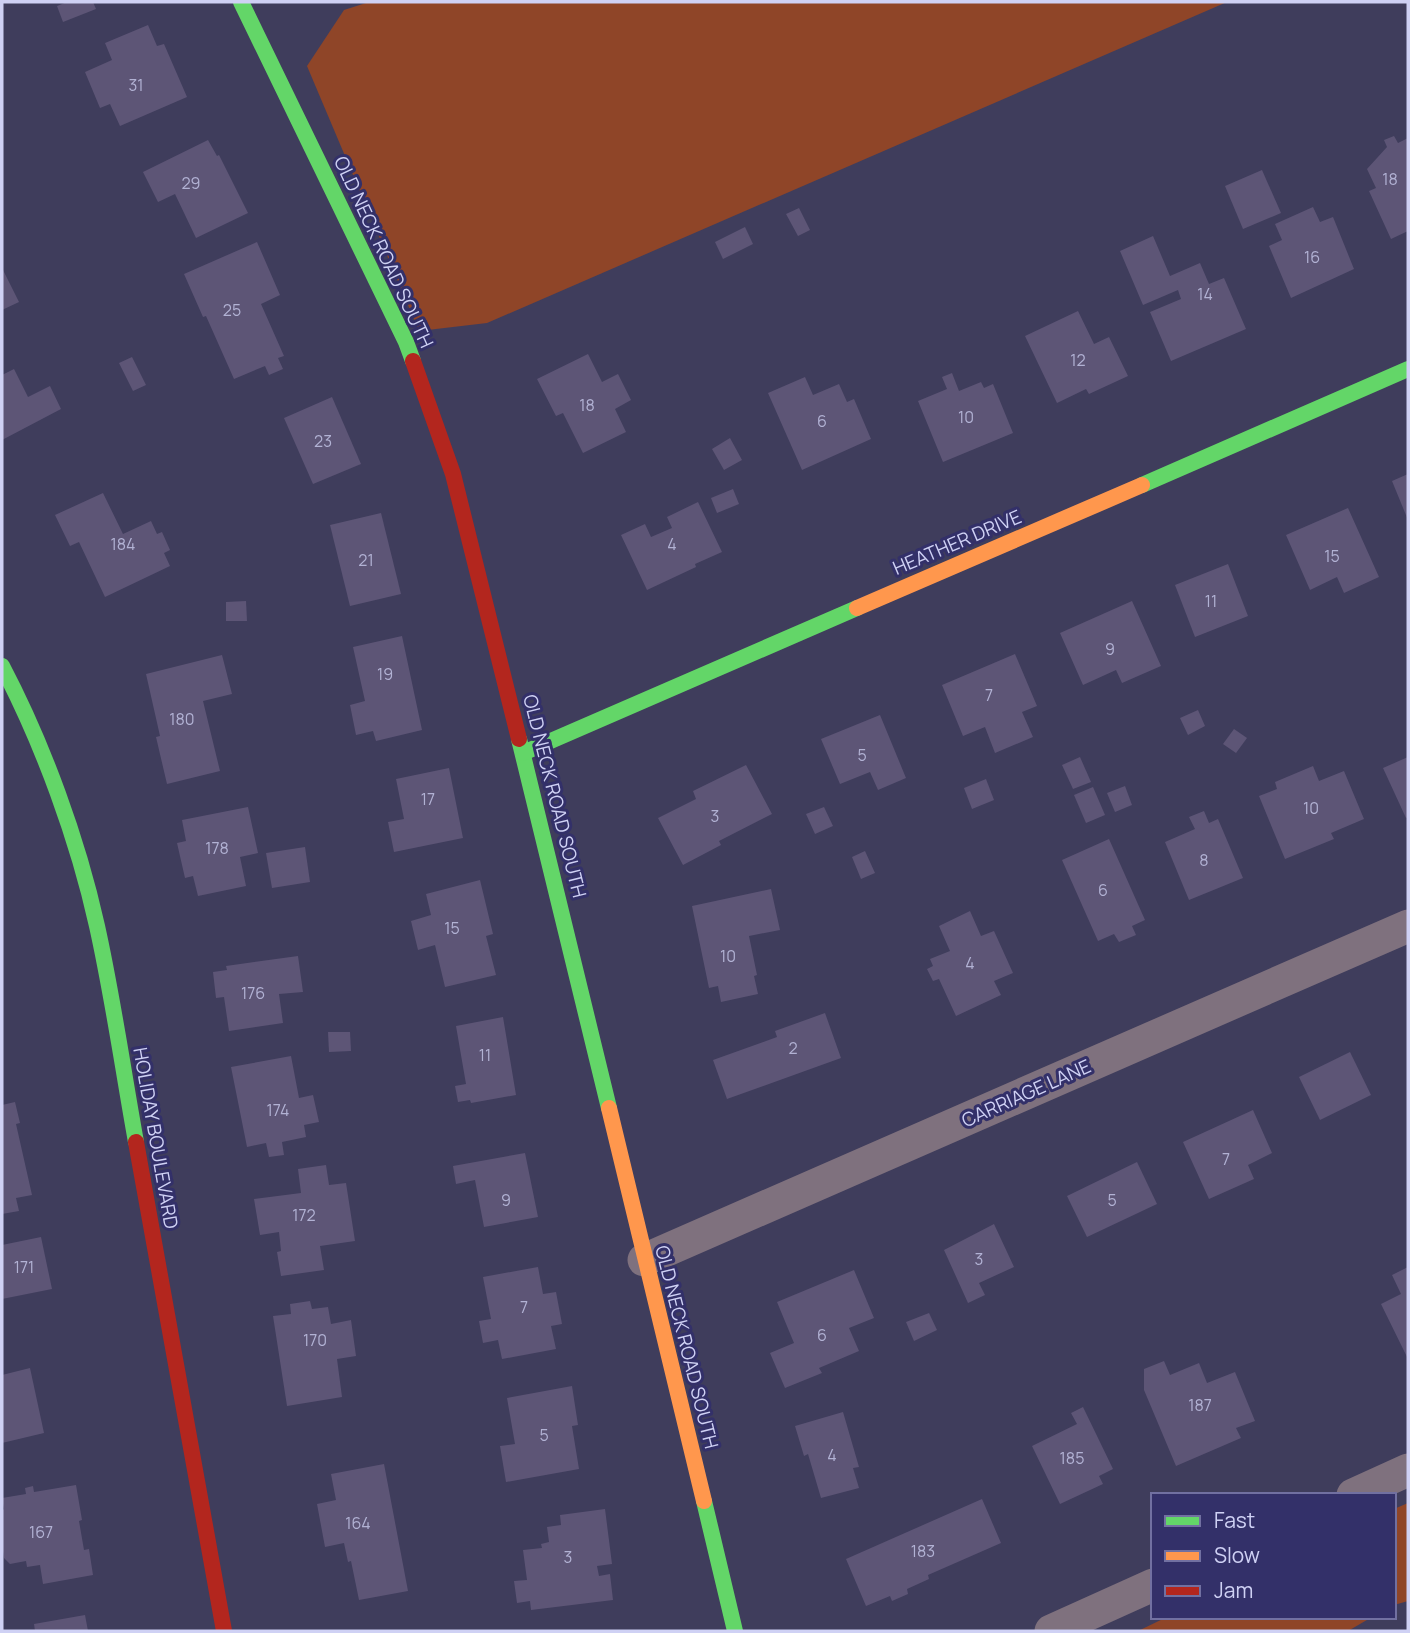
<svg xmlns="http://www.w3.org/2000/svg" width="1410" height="1633" viewBox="0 0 1410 1633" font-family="Manrope,sans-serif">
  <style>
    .forest { fill: #8f4528 }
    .building { fill: #5d5576 }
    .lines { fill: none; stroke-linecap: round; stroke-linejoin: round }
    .street { stroke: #7f717e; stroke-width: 33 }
    .fast { stroke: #63d668; stroke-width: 16 }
    .slow { stroke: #ff974d; stroke-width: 16 }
    .jam { stroke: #b3261e; stroke-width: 16 }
    .labels { text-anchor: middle; stroke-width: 6; stroke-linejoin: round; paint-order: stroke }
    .number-label { font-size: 16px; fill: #b2b2d4 }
    .street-label { font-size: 19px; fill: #cfd1f4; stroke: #333069 }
  </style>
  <rect width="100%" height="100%" fill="#3f3d5c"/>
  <g class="forest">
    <polygon points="369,2 1227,2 487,323 419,331 307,66 344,10"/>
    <polygon points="1408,1503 1408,1601 1394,1605 1394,1509"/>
    <polygon points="1167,1617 1372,1617 1348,1631 1138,1631"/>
  </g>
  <g class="building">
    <polygon points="67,2 93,2 96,9 63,22 57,6"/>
    <polygon points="148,25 157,46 164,44 187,97 120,126 110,104 100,108 85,72 112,60 105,43"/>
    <polygon points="1394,136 1398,143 1408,138 1408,231 1391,239 1369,191 1376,188 1367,169 1387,147 1384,140"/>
    <polygon points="208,140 217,156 219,155 248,213 196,238 175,194 158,202 143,172"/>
    <polygon points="1262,170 1281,213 1243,229 1225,186"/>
    <polygon points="1313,207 1320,222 1333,217 1354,269 1291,298 1269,246 1282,240 1275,224"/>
    <polygon points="799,208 810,230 798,236 786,214"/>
    <polygon points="745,227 753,244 723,259 715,242"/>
    <polygon points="1153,236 1170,276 1200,263 1209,284 1224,278 1246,329 1171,361 1150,312 1181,299 1178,290 1143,305 1120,251"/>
    <polygon points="257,242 280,295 261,304 284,356 278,358 283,369 269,375 265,366 234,379 206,316 203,317 184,274"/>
    <polygon points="2,268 19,302 2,310"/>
    <polygon points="1078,311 1094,344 1109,337 1128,376 1089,394 1086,389 1057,403 1025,336"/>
    <polygon points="588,354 602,382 618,374 631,400 615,409 626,432 583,453 563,413 556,416 537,379"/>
    <polygon points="132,357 146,385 133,391 119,363"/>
    <polygon points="14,369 28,397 50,386 61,409 2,440 2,375"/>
    <polygon points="952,373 959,391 981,382 984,388 993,384 1013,433 943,462 918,401 947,389 942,377"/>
    <polygon points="805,377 813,395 839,384 847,402 854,399 871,439 802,470 768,393"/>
    <polygon points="332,397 361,464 313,484 284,418"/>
    <polygon points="730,438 742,460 724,470 712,449"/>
    <polygon points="1408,474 1408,520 1392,481"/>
    <polygon points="733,489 739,504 717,513 711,498"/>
    <polygon points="103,493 123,534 151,521 157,534 162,532 170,550 164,553 170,566 105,597 79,542 70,546 55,515"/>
    <polygon points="698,502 722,552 695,564 696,567 647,590 621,535 645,524 651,537 672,528 667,517"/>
    <polygon points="1348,508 1379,577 1344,593 1337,577 1310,590 1286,535"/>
    <polygon points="381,513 401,594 350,606 330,525"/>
    <polygon points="1228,564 1248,616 1195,637 1175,585"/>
    <polygon points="246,601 247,621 226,621 226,602"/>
    <polygon points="1132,601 1161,666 1122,683 1116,670 1083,685 1060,633"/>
    <polygon points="402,636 422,730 376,741 373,731 356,735 350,705 365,701 353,647"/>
    <polygon points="1015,654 1037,706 1022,712 1033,737 995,753 985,727 963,736 942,685"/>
    <polygon points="222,655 232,694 203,701 220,771 167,784 156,737 160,736 146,674"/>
    <polygon points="1198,710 1205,726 1188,735 1180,718"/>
    <polygon points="880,715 906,778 878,790 870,772 840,784 821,739"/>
    <polygon points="1234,729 1247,738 1236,753 1223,744"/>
    <polygon points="1080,757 1091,782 1073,789 1062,765"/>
    <polygon points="1408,757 1408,817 1406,818 1383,768"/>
    <polygon points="746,765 772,814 719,841 721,845 683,865 658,818 696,799 693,791"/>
    <polygon points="1313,766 1319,781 1344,771 1364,819 1331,833 1334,839 1285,859 1259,796 1277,789 1275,782"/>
    <polygon points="449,768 463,838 394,852 388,822 404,819 396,779"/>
    <polygon points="986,779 994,800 972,809 964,788"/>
    <polygon points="1125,786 1132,805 1115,812 1107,793"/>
    <polygon points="1093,787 1105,815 1086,823 1074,795"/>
    <polygon points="248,807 258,853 240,857 246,886 198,896 193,876 185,878 177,843 186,841 182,820"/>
    <polygon points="824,807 833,826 815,834 806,814"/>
    <polygon points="1204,811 1209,823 1218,819 1243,878 1189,900 1165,842 1195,829 1189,817"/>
    <polygon points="1109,839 1145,920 1132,926 1136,935 1119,942 1114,934 1098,941 1062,860"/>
    <polygon points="305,847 310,882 272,888 266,853"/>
    <polygon points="865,851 875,873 861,879 852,857"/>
    <polygon points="480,880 493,934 486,936 496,975 445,987 435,945 418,950 411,921 431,915 426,894"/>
    <polygon points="771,889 780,930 749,936 757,975 754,976 758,994 721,1002 718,986 709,988 692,906"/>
    <polygon points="970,911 981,936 994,931 1013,973 994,981 1001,995 956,1016 939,979 933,981 927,969 933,966 930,959 950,951 939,926"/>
    <polygon points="298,956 303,992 279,994 283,1023 229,1031 224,997 216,998 213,972 227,970 226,966"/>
    <polygon points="825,1013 841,1058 727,1099 713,1060 777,1037 775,1031"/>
    <polygon points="503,1017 516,1095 471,1103 470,1100 458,1102 455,1086 466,1084 456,1026"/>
    <polygon points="328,1032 350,1032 351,1051 329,1052"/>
    <polygon points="1350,1052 1371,1095 1320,1120 1299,1077"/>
    <polygon points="291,1056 299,1098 313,1095 319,1122 304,1125 306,1137 282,1142 284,1155 269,1157 266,1143 247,1147 231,1067"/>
    <polygon points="15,1102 20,1123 16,1124 32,1195 16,1198 19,1211 2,1214 2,1105"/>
    <polygon points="1253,1110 1272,1153 1248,1165 1254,1179 1209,1199 1183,1142"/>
    <polygon points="525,1153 538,1217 484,1227 475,1180 456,1184 453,1166"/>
    <polygon points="1137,1162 1157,1204 1087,1237 1067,1196"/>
    <polygon points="326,1165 329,1185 346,1183 355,1241 320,1246 324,1270 281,1276 277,1252 281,1251 279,1232 260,1235 254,1199 301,1193 298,1169"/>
    <polygon points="994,1224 1014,1267 979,1283 985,1295 968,1303 944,1250"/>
    <polygon points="41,1237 52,1289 2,1299 2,1245"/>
    <polygon points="538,1267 543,1294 556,1292 562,1324 551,1326 556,1349 502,1359 498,1340 483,1343 479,1321 491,1319 483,1277"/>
    <polygon points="1408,1267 1408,1359 1381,1304 1401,1294 1392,1275"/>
    <polygon points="854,1270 874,1318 849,1328 859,1351 819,1368 822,1373 785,1388 770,1353 794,1343 777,1302"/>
    <polygon points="310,1301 312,1309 328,1307 331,1324 351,1320 356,1356 337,1359 342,1397 287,1406 273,1316 291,1314 290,1304"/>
    <polygon points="929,1313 937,1330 914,1341 906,1322"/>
    <polygon points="1164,1361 1170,1375 1199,1363 1207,1383 1235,1372 1255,1421 1236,1428 1241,1438 1176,1466 1144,1390 1144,1369"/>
    <polygon points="30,1368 44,1433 2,1443 2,1375"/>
    <polygon points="572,1386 578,1425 572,1426 579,1469 506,1482 500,1446 515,1444 507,1398"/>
    <polygon points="1083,1407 1113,1469 1099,1476 1103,1484 1060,1504 1032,1446 1077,1424 1071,1413"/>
    <polygon points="843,1412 859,1467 853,1468 859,1488 821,1498 808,1454 804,1456 795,1426"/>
    <polygon points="384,1464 408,1591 359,1600 351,1561 348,1562 344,1543 325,1547 317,1504 336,1500 331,1474"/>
    <polygon points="76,1485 82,1520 79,1521 84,1550 89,1549 93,1575 43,1584 40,1565 27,1567 26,1561 10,1564 4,1558 2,1544 2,1511 4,1509 2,1498 26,1494 25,1488 33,1486 34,1492"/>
    <polygon points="982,1499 1001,1543 928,1575 929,1579 907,1589 908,1594 892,1601 890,1596 866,1606 846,1559"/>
    <polygon points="605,1509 612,1564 597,1566 599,1576 610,1574 613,1600 531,1610 530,1601 517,1603 514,1581 527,1580 523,1550 542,1548 541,1544 549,1542 547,1527 561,1525 560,1515"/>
    <polygon points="85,1615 88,1631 35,1631 34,1624"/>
  </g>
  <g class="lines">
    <g class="street">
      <polyline points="644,1260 1408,926"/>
      <polyline points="1353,1495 1408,1470"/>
      <polyline points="1051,1631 1153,1585"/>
    </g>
    <g class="fast">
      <polyline points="241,2 406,342 413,361"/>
      <polyline points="1142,485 1408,369"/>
      <path d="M 2,666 C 43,744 78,840 97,926 C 113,998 123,1070 136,1142"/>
      <polyline points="519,739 609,1108"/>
      <polyline points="523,753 857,608"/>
      <polyline points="704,1501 735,1631"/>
    </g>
    <g class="slow">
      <polyline points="857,608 1142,485"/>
      <polyline points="609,1108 704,1501"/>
    </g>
    <g class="jam">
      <polyline points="413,361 453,474 519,739"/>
      <polyline points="136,1142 224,1631"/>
    </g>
  </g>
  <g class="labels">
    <g class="number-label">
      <text x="136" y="91">31</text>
      <text x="1390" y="185">18</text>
      <text x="191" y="189">29</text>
      <text x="1312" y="263">16</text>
      <text x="1205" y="300">14</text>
      <text x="232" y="316">25</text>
      <text x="1078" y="366">12</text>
      <text x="587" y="411">18</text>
      <text x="966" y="423">10</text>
      <text x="822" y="427">6</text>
      <text x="323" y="447">23</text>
      <text x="123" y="550">184</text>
      <text x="672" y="550">4</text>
      <text x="1332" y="562">15</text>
      <text x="366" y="566">21</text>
      <text x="1211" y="607">11</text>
      <text x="1110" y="655">9</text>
      <text x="385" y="680">19</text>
      <text x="989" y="701">7</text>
      <text x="182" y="725">180</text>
      <text x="862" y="761">5</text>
      <text x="428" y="805">17</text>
      <text x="1311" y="814">10</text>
      <text x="715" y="822">3</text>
      <text x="217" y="854">178</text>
      <text x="1204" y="866">8</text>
      <text x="1103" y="896">6</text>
      <text x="452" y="934">15</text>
      <text x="728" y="962">10</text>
      <text x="970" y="969">4</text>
      <text x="253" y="999">176</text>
      <text x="793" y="1054">2</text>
      <text x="485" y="1061">11</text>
      <text x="278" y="1116">174</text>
      <text x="1226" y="1165">7</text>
      <text x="506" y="1206">9</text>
      <text x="1112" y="1206">5</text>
      <text x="304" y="1221">172</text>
      <text x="979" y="1265">3</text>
      <text x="24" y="1273">171</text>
      <text x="524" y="1313">7</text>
      <text x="822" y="1341">6</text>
      <text x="315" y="1346">170</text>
      <text x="1200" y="1411">187</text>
      <text x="544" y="1441">5</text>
      <text x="832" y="1461">4</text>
      <text x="1072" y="1464">185</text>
      <text x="358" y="1529">164</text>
      <text x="41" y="1538">167</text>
      <text x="923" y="1557">183</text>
      <text x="568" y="1563">3</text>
    </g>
    <g class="street-label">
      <text transform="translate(384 252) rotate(65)" y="7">OLD NECK ROAD SOUTH</text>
      <text transform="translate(957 542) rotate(-23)" y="7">HEATHER DRIVE</text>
      <text transform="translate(555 796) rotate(76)" y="7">OLD NECK ROAD SOUTH</text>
      <text transform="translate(1026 1093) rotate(-24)" y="7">CARRIAGE LANE</text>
      <text transform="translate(156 1138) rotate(80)" y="7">HOLIDAY BOULEVARD</text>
      <text transform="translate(687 1347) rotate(76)" y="7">OLD NECK ROAD SOUTH</text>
    </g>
  </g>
  <rect width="1410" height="1633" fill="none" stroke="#cfd1f4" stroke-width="7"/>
  <rect x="1151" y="1493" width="245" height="126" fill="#333069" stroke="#7170a1" stroke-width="2"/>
  <rect x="1165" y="1516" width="35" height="10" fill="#63d668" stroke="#7170a1" stroke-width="2"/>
  <text x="1214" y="1528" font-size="21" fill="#cfd1f4">Fast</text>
  <rect x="1165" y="1551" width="35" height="10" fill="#ff974d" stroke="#7170a1" stroke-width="2"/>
  <text x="1214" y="1563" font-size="21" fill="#cfd1f4">Slow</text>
  <rect x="1165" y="1586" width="35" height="10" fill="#b3261e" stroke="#7170a1" stroke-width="2"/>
  <text x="1214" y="1598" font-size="21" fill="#cfd1f4">Jam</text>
</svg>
